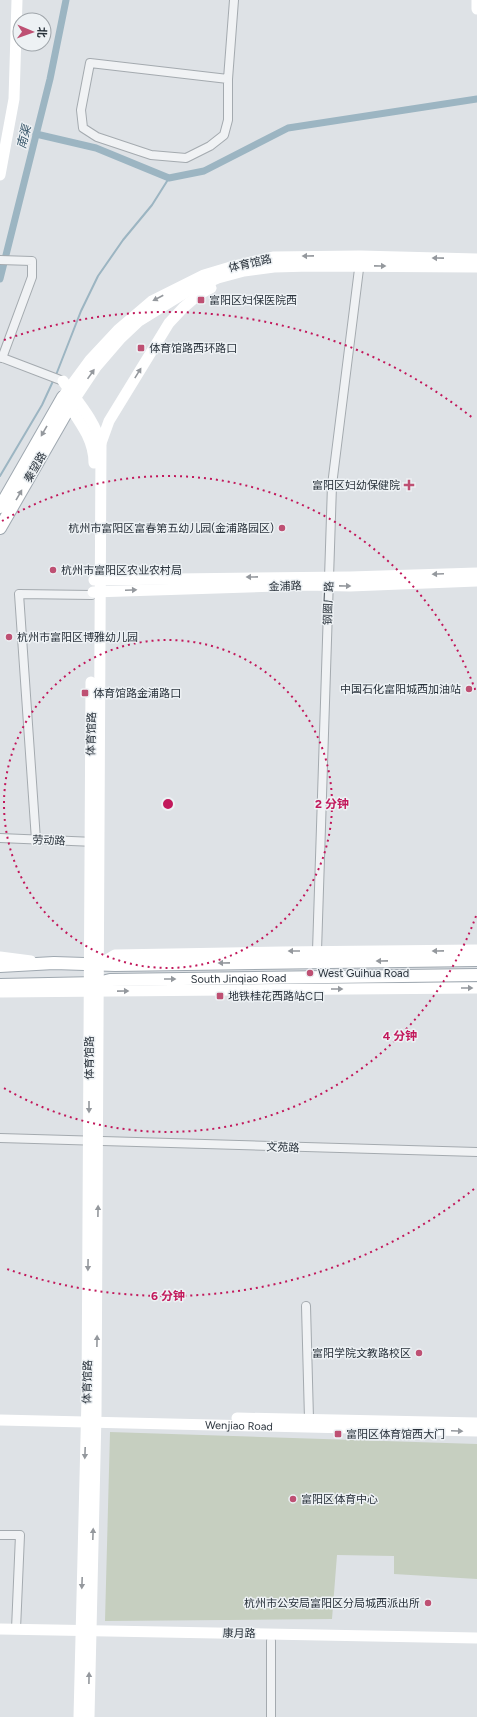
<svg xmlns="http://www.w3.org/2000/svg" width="477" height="1717" viewBox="0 0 477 1717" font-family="Figtree,'Noto Sans SC',sans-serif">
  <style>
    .green { fill: #c6cfc0 }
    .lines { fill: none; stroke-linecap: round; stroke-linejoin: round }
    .stream { stroke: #9cb5c2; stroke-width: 2 }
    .canal { stroke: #9cb5c2; stroke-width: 7 }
    .street-casing { stroke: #a4aaaf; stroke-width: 10 }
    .primary-casing { stroke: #9fa8b0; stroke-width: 14 }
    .street { stroke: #f0f2f4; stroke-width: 8 }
    .secondary { stroke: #fff; stroke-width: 11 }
    .primary { stroke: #fff; stroke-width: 12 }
    .oneway { fill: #94989d }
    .ring { fill: none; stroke: #c2185b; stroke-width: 2; stroke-dasharray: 2 4 }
    .poi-dot { fill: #be5073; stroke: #edf1f4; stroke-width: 1.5 }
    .labels { text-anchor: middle; stroke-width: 3; stroke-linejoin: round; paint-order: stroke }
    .street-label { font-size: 11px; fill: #29323b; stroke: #edf1f4 }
    .poi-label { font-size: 11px; fill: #29323b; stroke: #edf1f4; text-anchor: start }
    .water-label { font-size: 12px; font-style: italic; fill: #38566a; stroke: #edf1f4 }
    .centre { fill: #c2185b; stroke: #edf1f4; stroke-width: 2 }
    .ring-label { font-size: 12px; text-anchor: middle; font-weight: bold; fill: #c2185b; stroke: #edf1f4; stroke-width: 3; stroke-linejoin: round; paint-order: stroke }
  </style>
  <rect width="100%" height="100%" fill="#dee2e6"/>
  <polygon class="green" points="110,1432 477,1444 477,1579 394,1574 394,1556 337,1555 332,1619 105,1621"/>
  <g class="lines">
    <g class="stream">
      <polyline points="56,375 81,311 98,276 123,240 152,205 169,178"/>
      <polyline points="0,476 42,405 54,379"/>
    </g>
    <g class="canal">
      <polyline points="36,134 96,148 169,178 204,171 288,128 477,99"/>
      <polyline points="0,279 50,79 66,0"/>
    </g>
    <defs>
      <g id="street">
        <polyline points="228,79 228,120 224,135 210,146 186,158 151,155 97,137 83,128 81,110 90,63 228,79 234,0"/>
        <polyline points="0,260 32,261 32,277 2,358"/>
        <polyline points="0,357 63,381"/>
        <polyline points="0,838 95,842"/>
        <polyline points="36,840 19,594 92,595"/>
        <polyline points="317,951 332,485 360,261"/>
        <polyline points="0,1138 477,1152"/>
        <polyline points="306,1306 309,1419"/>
        <polyline points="0,1535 20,1535 16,1629"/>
        <polyline points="271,1717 271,1641"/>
      </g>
      <g id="primary">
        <polyline points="0,507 63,397"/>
        <polyline points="0,528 70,406"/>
        <polyline points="0,966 54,963 115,965 477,960"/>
        <path id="s2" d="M 0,985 L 98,983 L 110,980 L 477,975"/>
      </g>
    </defs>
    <use href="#street" class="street-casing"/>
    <use href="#primary" class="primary-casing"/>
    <use href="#street" class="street"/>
    <g class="secondary">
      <polyline points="477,0 477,9"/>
      <polyline points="0,175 14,99 17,0"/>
      <path d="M 63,381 C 77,401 95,420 101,445 L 96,1415 L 89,1717"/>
      <polyline points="65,394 90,360 118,330 152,301 204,275 234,266 273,257 360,256 477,259"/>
      <path d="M 65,400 C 78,420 94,438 94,463"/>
      <polyline points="72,403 96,367 121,338 139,321 186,292 218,278 244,271 274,267 311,266 477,267"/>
      <polyline points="100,446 109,421 169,323 183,308 198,295 211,288"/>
      <polyline points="94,580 350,577 477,573"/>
      <polyline points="93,592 307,585 350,586 477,581"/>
      <polyline points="0,957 31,961"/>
      <polyline points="98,965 115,955 282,952 477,950"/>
      <polyline points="0,992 477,988"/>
      <polyline points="237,1418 477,1423"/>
      <path id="s1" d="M 0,1420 L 477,1431"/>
      <polyline points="0,1629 477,1638"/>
      <polyline points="79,1717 87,1398 91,682"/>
    </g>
    <use href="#primary" class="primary"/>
  </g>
  <defs><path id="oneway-solid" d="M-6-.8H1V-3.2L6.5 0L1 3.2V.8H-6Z"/></defs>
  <g class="oneway">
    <use href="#oneway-solid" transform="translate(308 256) rotate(179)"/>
    <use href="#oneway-solid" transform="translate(438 258) rotate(-179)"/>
    <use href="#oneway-solid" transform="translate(380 266) rotate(1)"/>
    <use href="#oneway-solid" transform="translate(158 298) rotate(152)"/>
    <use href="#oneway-solid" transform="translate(138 373) rotate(-58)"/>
    <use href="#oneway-solid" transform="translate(91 374) rotate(-55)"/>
    <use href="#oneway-solid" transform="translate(44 431) rotate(120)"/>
    <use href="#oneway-solid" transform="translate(19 495) rotate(-60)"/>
    <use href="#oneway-solid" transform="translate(438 574) rotate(178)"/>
    <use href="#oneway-solid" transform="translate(252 577) rotate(179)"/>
    <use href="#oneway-solid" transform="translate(345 586) rotate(1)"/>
    <use href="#oneway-solid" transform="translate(131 590) rotate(-2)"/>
    <use href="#oneway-solid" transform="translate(294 951) rotate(180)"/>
    <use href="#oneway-solid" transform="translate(438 951) rotate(179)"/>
    <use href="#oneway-solid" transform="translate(382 961) rotate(179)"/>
    <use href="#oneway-solid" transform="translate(224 963) rotate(179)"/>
    <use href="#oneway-solid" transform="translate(170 979)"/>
    <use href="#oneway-solid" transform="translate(467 988)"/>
    <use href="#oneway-solid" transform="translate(337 989)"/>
    <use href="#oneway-solid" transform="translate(123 991) rotate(-1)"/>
    <use href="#oneway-solid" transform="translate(89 1107) rotate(90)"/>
    <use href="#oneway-solid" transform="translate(98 1211) rotate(-89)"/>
    <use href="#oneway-solid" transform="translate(88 1265) rotate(91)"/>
    <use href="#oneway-solid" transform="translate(97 1341) rotate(-89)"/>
    <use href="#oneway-solid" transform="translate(457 1431) rotate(2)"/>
    <use href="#oneway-solid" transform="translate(85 1453) rotate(92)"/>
    <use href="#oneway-solid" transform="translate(93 1534) rotate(-88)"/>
    <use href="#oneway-solid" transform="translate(82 1583) rotate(92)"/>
    <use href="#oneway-solid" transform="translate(89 1678) rotate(-89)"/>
  </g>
  <g class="ring">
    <circle cx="168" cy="804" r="164"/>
    <path d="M476 916A328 328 0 0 1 2 1087M2 521A328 328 0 0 1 476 692"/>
    <path d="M474 1189A492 492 0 0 1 4 1268M4 340A492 492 0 0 1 474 419"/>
  </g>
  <g class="poi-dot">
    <rect x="197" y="296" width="8" height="8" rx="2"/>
    <rect x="137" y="344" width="8" height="8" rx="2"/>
    <path d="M407 479h4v4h4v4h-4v4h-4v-4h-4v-4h4z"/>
    <circle cx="282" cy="528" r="4"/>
    <circle cx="53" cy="570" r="4"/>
    <circle cx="9" cy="637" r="4"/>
    <circle cx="469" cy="689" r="4"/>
    <rect x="81" y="689" width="8" height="8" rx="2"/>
    <circle cx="310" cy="973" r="4"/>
    <rect x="216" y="992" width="8" height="8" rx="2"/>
    <circle cx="419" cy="1353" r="4"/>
    <rect x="334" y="1430" width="8" height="8" rx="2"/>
    <circle cx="293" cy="1499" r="4"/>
    <circle cx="428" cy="1603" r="4"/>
  </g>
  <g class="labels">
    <g class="street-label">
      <text transform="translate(250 263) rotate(-13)" y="4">体育馆路</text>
      <text transform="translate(35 467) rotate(-60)" y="4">秦望路</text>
      <text transform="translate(285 586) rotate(-2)" y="4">金浦路</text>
      <text transform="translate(328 603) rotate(-88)" y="4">钢圈厂路</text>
      <text transform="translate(91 734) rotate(-89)" y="4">体育馆路</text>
      <text transform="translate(49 840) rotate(2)" y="4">劳动路</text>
      <text dy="4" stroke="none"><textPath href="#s2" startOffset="239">South Jinqiao Road</textPath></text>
      <text transform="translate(89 1058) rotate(-90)" y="4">体育馆路</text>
      <text transform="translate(283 1147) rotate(2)" y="4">文苑路</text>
      <text transform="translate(87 1382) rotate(-89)" y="4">体育馆路</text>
      <text dy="4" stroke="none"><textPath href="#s1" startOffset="239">Wenjiao Road</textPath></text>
      <text transform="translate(239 1633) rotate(1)" y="4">康月路</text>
    </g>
    <g class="poi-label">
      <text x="209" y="304">富阳区妇保医院西</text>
      <text x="149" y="352">体育馆路西环路口</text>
      <text x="400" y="489" text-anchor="end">富阳区妇幼保健院</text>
      <text x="274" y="532" text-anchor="end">杭州市富阳区富春第五幼儿园(金浦路园区)</text>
      <text x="61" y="574">杭州市富阳区农业农村局</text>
      <text x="17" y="641">杭州市富阳区博雅幼儿园</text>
      <text x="461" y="693" text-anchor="end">中国石化富阳城西加油站</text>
      <text x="93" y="697">体育馆路金浦路口</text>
      <text x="318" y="977">West Guihua Road</text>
      <text x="228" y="1000">地铁桂花西路站C口</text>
      <text x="411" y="1357" text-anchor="end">富阳学院文教路校区</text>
      <text x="346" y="1438">富阳区体育馆西大门</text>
      <text x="301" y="1503">富阳区体育中心</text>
      <text x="420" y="1607" text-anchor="end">杭州市公安局富阳区分局城西派出所</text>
    </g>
    <g class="water-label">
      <text transform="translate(24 137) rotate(-76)" y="4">南渠</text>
    </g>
  </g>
  <circle cx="168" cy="804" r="6" class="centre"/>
  <g class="ring-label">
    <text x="332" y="808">2 分钟</text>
    <text x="400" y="1040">4 分钟</text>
    <text x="168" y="1300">6 分钟</text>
  </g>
  <g transform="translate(32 32) rotate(92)"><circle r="19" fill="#edf1f4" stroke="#9fa5aa"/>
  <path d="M0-3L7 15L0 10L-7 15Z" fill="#be5073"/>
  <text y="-6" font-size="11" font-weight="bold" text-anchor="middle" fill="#29323b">北</text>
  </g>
</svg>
